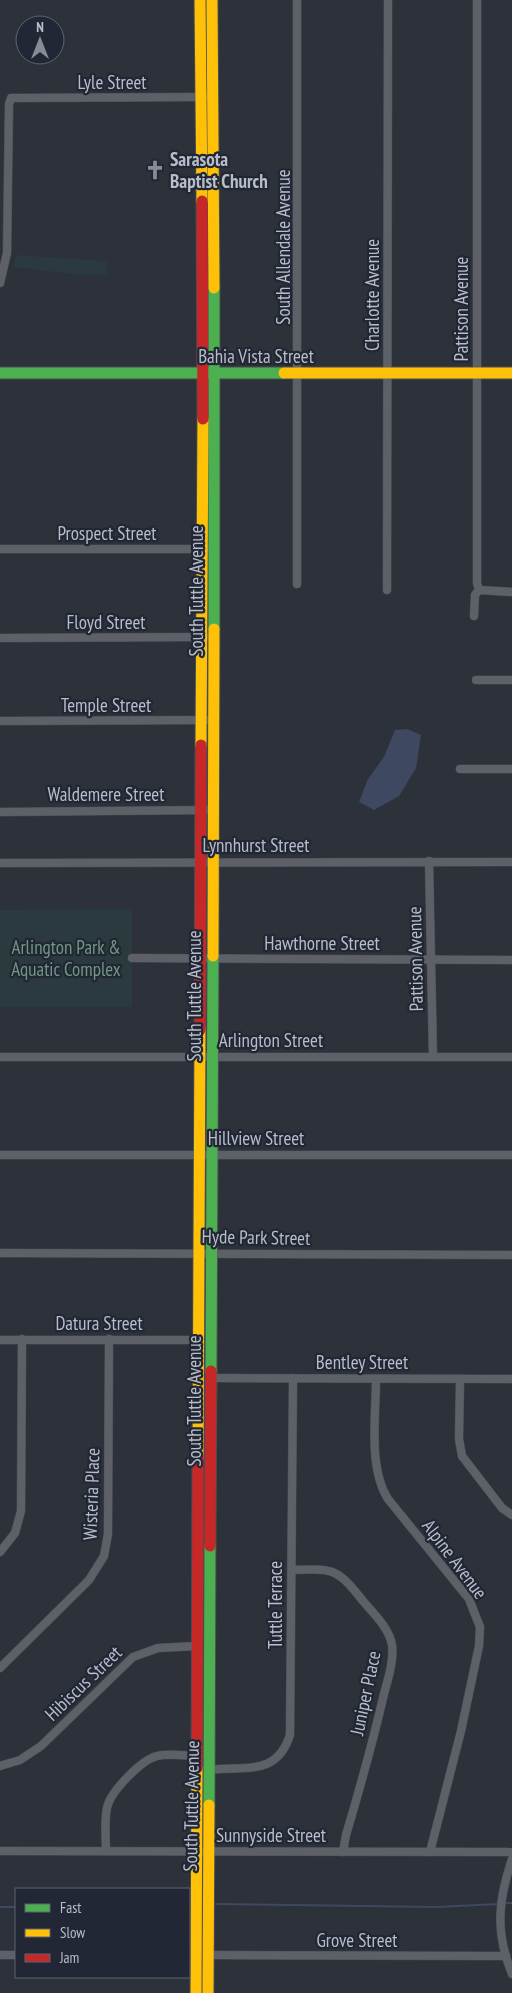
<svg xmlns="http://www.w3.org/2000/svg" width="512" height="1993" viewBox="0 0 512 1993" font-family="'PT Sans Narrow',sans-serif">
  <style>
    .green { fill: #2a3a3e }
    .water { fill: #3e4961 }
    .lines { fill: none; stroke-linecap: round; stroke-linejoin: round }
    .stream { stroke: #3e4961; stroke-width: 2 }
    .street-casing { stroke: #494c52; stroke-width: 9 }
    .fast-casing { stroke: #494c52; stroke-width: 13 }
    .slow-casing { stroke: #494c52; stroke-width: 13 }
    .jam-casing { stroke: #494c52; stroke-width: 13 }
    .street { stroke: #5e6067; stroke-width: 8 }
    .fast { stroke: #4caf50; stroke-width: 11 }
    .slow { stroke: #ffc107; stroke-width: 11 }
    .jam { stroke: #c62828; stroke-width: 11 }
    .labels { text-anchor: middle; stroke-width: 4.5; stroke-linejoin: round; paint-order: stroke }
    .street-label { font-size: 19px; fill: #b9bdc9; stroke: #212734 }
    .poi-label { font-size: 19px; font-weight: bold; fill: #b9bdc9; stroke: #212734; text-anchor: start }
    .park-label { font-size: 19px; fill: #72977f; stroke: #212734 }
  </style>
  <rect width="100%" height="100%" fill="#2d3139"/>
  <g class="green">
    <polygon points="16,255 107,261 107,275 79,275 14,267"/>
    <polygon points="132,909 132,1007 0,1007 0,910"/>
  </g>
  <polygon class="water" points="407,729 421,735 416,768 399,796 374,810 359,802 368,779 384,757 395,730"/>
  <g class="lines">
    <g class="stream">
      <polyline points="504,1903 512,1903"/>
      <polyline points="216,1904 437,1907 499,1904"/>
      <polyline points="0,1907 16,1907"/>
    </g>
    <defs>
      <g id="street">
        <polyline points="0,283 7,253 9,104 11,98 205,97"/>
        <polyline points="0,549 205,549"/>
        <polyline points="297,584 297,0"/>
        <polyline points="387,590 388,0"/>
        <polyline points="479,590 512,592"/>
        <polyline points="474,616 475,595 479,590 477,583 477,0"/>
        <polyline points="0,638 205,637"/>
        <polyline points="476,680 512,680"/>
        <polyline points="0,721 212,720"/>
        <polyline points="460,769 512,769"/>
        <polyline points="0,812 212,810"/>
        <polyline points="429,861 433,1057"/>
        <polyline points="0,863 512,862"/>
        <polyline points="132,958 512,960"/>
        <polyline points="0,1057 512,1057"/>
        <polyline points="0,1155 512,1155"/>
        <polyline points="0,1253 512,1255"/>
        <polyline points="0,1340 199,1340"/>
        <polyline points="212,1378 512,1379"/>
        <path d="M 376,1379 C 376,1415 368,1468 388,1499 L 469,1599 L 480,1627 L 479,1646 L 461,1731 L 430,1852"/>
        <polyline points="460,1379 459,1439 462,1456 502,1508 512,1515"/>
        <polyline points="0,1552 15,1533 21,1511 22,1339"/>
        <path d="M 292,1570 C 334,1569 336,1567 363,1601 C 374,1614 389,1628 392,1645 C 394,1661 388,1679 384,1694 C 373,1741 360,1788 346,1835 L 343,1852"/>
        <polyline points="0,1668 89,1580 104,1556 108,1534 109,1339"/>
        <polyline points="0,1766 20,1760 41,1746 133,1657 158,1648 197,1646"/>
        <path d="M 209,1770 C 243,1765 276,1778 290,1735 L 293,1378"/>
        <polyline points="0,1851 512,1852"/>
        <path d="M 106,1851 C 106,1838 104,1822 107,1808 C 110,1792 141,1760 157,1756 C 170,1753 184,1756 196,1756"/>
        <path d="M 512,1859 C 498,1901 495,1932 512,1974"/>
        <polyline points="0,1955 16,1955"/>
        <polyline points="208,1955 506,1956"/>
      </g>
      <g id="fast">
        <polyline points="214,288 214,629"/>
        <polyline points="0,373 284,373"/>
        <polyline points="211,1371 213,956"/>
        <polyline points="209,1805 210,1546"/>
      </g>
      <g id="slow">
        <polyline points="200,0 202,201"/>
        <polyline points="212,0 214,288"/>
        <polyline points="284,373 512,373"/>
        <polyline points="201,745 203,419"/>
        <polyline points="213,956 214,629"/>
        <polyline points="198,1457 200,1030"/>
        <polyline points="196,1993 197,1768"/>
        <polyline points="208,1993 209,1805"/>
      </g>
      <g id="jam">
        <polyline points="202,201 203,419"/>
        <polyline points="200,1030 201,745"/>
        <polyline points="210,1546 211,1371"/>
        <polyline points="197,1768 198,1457"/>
      </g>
    </defs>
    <use href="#street" class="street-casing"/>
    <use href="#fast" class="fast-casing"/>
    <use href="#slow" class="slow-casing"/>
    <use href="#jam" class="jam-casing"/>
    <use href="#street" class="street"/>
    <use href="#fast" class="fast"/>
    <use href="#slow" class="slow"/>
    <use href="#jam" class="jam"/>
  </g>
  <defs>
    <symbol id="church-bare" viewBox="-9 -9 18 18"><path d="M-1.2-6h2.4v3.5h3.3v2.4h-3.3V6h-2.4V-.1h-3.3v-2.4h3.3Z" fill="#888c97" stroke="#212734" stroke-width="2.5" paint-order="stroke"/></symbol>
  </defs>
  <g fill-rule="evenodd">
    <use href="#church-bare" x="141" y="156" width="28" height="28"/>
  </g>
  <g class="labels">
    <g class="street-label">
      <text x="112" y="89">Lyle Street</text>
      <text transform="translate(283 247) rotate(-90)" y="7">South Allendale Avenue</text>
      <text transform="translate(372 295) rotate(-90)" y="7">Charlotte Avenue</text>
      <text transform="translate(461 309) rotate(-90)" y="7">Pattison Avenue</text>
      <text x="256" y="363">Bahia Vista Street</text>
      <text x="107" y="540">Prospect Street</text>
      <text transform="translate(196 591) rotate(-90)" y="7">South Tuttle Avenue</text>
      <text x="106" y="629">Floyd Street</text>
      <text x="106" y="712">Temple Street</text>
      <text x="106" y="801">Waldemere Street</text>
      <text x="256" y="852">Lynnhurst Street</text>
      <text x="322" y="950">Hawthorne Street</text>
      <text transform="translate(415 959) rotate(-91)" y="7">Pattison Avenue</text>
      <text transform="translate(194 996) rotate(-90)" y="7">South Tuttle Avenue</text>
      <text x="271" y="1047">Arlington Street</text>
      <text x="256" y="1145">Hillview Street</text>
      <text transform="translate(256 1237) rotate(1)" y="7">Hyde Park Street</text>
      <text x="99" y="1330">Datura Street</text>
      <text x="362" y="1369">Bentley Street</text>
      <text transform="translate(194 1401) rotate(-90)" y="7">South Tuttle Avenue</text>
      <text transform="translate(91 1494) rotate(-88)" y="7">Wisteria Place</text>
      <text transform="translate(455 1559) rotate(53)" y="7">Alpine Avenue</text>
      <text transform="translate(275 1605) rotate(-90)" y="7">Tuttle Terrace</text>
      <text transform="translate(83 1683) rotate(-44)" y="7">Hibiscus Street</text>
      <text transform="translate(365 1693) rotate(-78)" y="7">Juniper Place</text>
      <text transform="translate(191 1806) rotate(-89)" y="7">South Tuttle Avenue</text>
      <text x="271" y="1842">Sunnyside Street</text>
      <text x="357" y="1947">Grove Street</text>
    </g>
    <g class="poi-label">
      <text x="170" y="166">Sarasota<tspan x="170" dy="22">Baptist Church</tspan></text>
    </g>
    <g class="park-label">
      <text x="66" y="954">Arlington Park &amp;<tspan x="66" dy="22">Aquatic Complex</tspan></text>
    </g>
  </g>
  <rect x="15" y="1888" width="175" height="90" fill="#212734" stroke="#5e6370"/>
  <rect x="25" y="1904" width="25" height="8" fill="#4caf50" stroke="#5e6370"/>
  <text x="60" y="1913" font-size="15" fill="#b9bdc9">Fast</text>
  <rect x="25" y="1929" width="25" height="8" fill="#ffc107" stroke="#5e6370"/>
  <text x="60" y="1938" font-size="15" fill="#b9bdc9">Slow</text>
  <rect x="25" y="1954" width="25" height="8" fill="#c62828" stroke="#5e6370"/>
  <text x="60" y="1963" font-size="15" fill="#b9bdc9">Jam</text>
  <g transform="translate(40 40)"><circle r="24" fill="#212734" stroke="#5e6370"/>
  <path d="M0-4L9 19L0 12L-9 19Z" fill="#888c97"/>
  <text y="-8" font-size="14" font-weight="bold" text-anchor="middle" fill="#b9bdc9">N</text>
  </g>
</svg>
